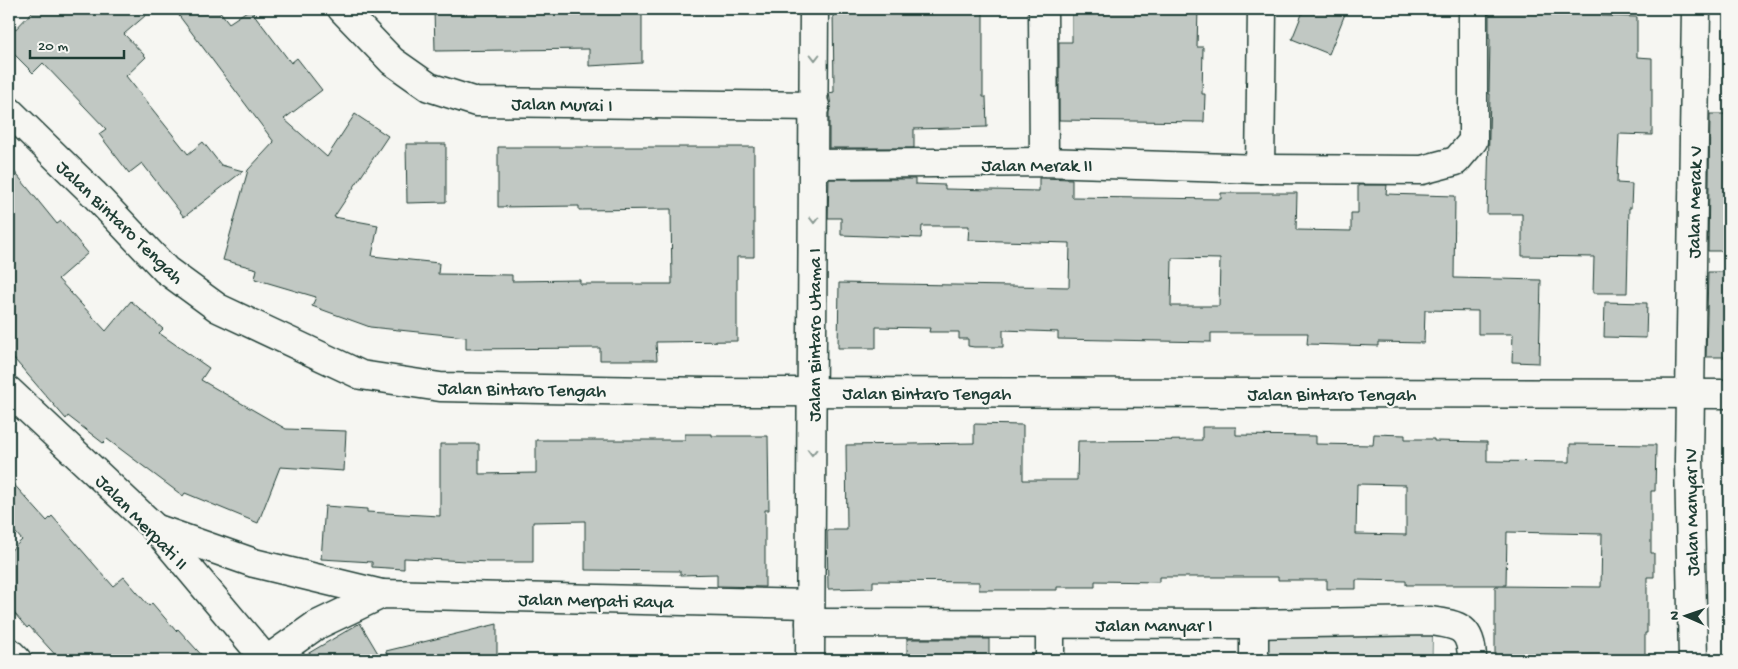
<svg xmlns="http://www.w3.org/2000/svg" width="1738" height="669" viewBox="0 0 1738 669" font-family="'Gochi Hand',sans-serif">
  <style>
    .green { fill: #d6dbd6; stroke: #7a8c85 }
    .building { fill: #c1c8c3; stroke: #1f3d34; fill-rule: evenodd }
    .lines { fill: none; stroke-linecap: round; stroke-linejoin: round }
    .minor-casing { stroke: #1f3d34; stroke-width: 31 }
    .major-casing { stroke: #1f3d34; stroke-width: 31 }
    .minor { stroke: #f6f6f2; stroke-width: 28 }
    .major { stroke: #f6f6f2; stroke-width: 28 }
    .oneway { stroke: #8a9a93 }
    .labels { text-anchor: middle; stroke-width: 4.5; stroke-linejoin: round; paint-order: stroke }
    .street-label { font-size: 19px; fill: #1f3d34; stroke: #f6f6f2 }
  </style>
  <rect width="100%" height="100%" fill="#f6f6f2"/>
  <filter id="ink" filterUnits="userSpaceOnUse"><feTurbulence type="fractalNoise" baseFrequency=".02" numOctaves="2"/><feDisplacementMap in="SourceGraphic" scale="10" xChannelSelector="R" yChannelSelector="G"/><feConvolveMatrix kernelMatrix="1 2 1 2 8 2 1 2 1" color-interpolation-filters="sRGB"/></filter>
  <g filter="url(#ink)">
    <polygon class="green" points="1245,614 1433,616 1432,660 1245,660"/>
    <g class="building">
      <polygon points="35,9 153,9 124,34 146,57 126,76 188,154 203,142 221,165 243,171 184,217 142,163 129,173 99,134 106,129 43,63 33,73 9,49 9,36"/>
      <polygon points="174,9 218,9 229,23 250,9 291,63 297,58 322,90 284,119 327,157 355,114 388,136 334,217 378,225 372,256 439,263 438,274 512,275 512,281 580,280 580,284 672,284 671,209 579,210 579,206 498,207 498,147 754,147 754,257 737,257 737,341 656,342 657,360 600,360 600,348 466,349 466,337 370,327 312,306 316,297 255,279 257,269 223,260 248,170 274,142"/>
      <polygon points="434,9 642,9 642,63 589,66 589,49 435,51"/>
      <polygon points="833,9 983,9 983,97 986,97 987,127 914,129 914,148 829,148 829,112 831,106 829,93 834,92"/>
      <polygon points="1072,9 1198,9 1197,47 1203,47 1202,94 1205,94 1204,122 1059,120 1059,42 1072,42"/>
      <polygon points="1304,9 1347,9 1329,54 1292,39"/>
      <polygon points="1489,9 1576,11 1576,9 1602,9 1602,16 1637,17 1637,57 1652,58 1652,135 1619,134 1617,183 1632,184 1631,208 1629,208 1627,293 1593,293 1594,257 1522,256 1522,214 1487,214 1490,94 1489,94 1490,38 1489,38"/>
      <polygon points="1710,114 1729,114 1729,251 1708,251"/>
      <polygon points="406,144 446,144 446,202 407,203"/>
      <polygon points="9,165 57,224 61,221 88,253 58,279 106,331 131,301 163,329 159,333 209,368 201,380 286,429 346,431 344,471 280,467 258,523 185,493 183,496 107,439 103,443 68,416 66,419 9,353"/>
      <path d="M 1039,178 L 1072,179 L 1072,197 L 1221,199 L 1221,193 L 1297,193 L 1296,230 L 1351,231 L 1351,213 L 1358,213 L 1358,185 L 1387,185 L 1386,194 L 1455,196 L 1454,278 L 1541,280 L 1539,363 L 1512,362 L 1513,334 L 1478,334 L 1478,311 L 1425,310 L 1424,343 L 1378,342 L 1378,346 L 1307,344 L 1308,333 L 1211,333 L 1211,342 L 1058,339 L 1058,332 L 1003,330 L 1003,347 L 974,347 L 968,346 L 968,339 L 959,339 L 959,332 L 929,332 L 930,328 L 876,327 L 876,348 L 838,348 L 839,283 L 1069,287 L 1070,243 L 968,240 L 969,226 L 922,226 L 921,238 L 841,235 L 841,218 L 828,218 L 829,179 L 915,179 L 915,184 L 945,185 L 945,189 L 1039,191 ZM 1172,258 L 1220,259 L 1219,306 L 1171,306 Z"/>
      <polygon points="1708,272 1729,272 1729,357 1706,357"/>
      <polygon points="1605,302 1647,303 1646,338 1604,337"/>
      <path d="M 974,424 L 1023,425 L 1023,480 L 1077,480 L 1078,441 L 1202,440 L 1202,427 L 1236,427 L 1236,435 L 1316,436 L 1316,444 L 1373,445 L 1374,434 L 1405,435 L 1405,439 L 1434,439 L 1434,441 L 1487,442 L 1487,461 L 1570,462 L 1570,444 L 1656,445 L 1655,491 L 1651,491 L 1651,553 L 1654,553 L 1654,577 L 1647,577 L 1647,633 L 1645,633 L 1645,660 L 1495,660 L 1495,586 L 1601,587 L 1602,534 L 1507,532 L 1506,585 L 1406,585 L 1406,581 L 1356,580 L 1356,589 L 1327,589 L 1327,580 L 1278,580 L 1278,577 L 1159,577 L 1159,582 L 1095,581 L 1095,587 L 1057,587 L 1057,590 L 979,590 L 979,582 L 873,581 L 873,588 L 828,589 L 827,530 L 847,530 L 846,445 L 974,443 ZM 1357,484 L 1406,485 L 1406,535 L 1356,534 Z"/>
      <polygon points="685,434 712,434 712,436 768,436 769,510 765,510 765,587 717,586 717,574 680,575 680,571 585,570 585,521 533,522 533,562 489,562 404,558 404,569 372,567 372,562 321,559 325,506 367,509 367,512 440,516 440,444 479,444 479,474 536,473 536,440 685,440"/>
      <polygon points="9,479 47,521 52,516 113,586 124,577 149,606 152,603 176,631 178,629 206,660 60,660 29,626 27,628 9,607 9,552 22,540 9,525"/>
      <polygon points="360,623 382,660 297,660"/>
      <polygon points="497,624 497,660 387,660 386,651"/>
      <rect x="907" y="639" width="82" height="21"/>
    </g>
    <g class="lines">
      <defs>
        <g id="minor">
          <polyline points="342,9 392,61 429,87 476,102 815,106"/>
          <polyline points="1043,9 1044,162"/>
          <polyline points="9,111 93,193 166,270 218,308 361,375 440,387 707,392 1729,394"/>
          <polyline points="814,164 1044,162 1260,169 1422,170 1456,161 1473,141 1473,9"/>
          <polyline points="1260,169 1262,9"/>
          <polyline points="9,391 156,529 266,660"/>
          <polyline points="157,529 254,563 382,594"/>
          <path d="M 810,623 L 1254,624 L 1431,621 C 1460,625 1472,628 1472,660"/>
          <polyline points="9,652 17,660"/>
          <polyline points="267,660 315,626 382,594 810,604"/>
          <polyline points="1050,660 1050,623"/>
          <polyline points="1254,660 1254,624"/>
          <polyline points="1693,660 1689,460 1696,9"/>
        </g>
        <polyline id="major" points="810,660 814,9"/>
      </defs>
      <use href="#minor" class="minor-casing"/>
      <use href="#major" class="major-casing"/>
      <use href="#minor" class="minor"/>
      <use href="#major" class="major"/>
    </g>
    <defs><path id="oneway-chevron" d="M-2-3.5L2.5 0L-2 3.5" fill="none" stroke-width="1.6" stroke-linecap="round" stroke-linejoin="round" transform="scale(1.25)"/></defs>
    <g class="oneway">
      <use href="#oneway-chevron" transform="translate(815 57) rotate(90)"/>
      <use href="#oneway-chevron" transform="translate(814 220) rotate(90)"/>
      <use href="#oneway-chevron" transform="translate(812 452) rotate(91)"/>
    </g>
  </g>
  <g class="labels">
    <g class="street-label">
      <text transform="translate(562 103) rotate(1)" y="7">Jalan Murai I</text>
      <text x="1037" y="171">Jalan Merak II</text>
      <text transform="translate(1693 202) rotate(-89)" y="7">Jalan Merak V</text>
      <text transform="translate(121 221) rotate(44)" y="7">Jalan Bintaro Tengah</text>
      <text transform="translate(813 335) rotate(-90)" y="7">Jalan Bintaro Utama I</text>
      <text transform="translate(522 388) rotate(1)" y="7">Jalan Bintaro Tengah</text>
      <text x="927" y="399">Jalan Bintaro Tengah</text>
      <text x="1332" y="400">Jalan Bintaro Tengah</text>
      <text transform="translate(1690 512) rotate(-91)" y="7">Jalan Manyar IV</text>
      <text transform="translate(143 521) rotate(46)" y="7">Jalan Merpati II</text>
      <text transform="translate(596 599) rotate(1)" y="7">Jalan Merpati Raya</text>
      <text x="1154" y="631">Jalan Manyar I</text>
    </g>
  </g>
  <rect width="1738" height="669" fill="none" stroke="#f6f6f2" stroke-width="30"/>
  <rect x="15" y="15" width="1708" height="639" fill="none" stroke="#1f3d34" stroke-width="2" filter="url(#ink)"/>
  <g transform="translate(1686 616) rotate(272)" stroke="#f6f6f2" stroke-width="4" paint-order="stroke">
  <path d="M0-4L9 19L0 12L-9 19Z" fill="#1f3d34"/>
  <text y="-8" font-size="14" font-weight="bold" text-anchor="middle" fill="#1f3d34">N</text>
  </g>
  <path d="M30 50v8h94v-8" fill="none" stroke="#1f3d34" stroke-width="2.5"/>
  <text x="38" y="50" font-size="15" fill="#1f3d34" stroke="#f6f6f2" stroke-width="4" paint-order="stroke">20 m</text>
</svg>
